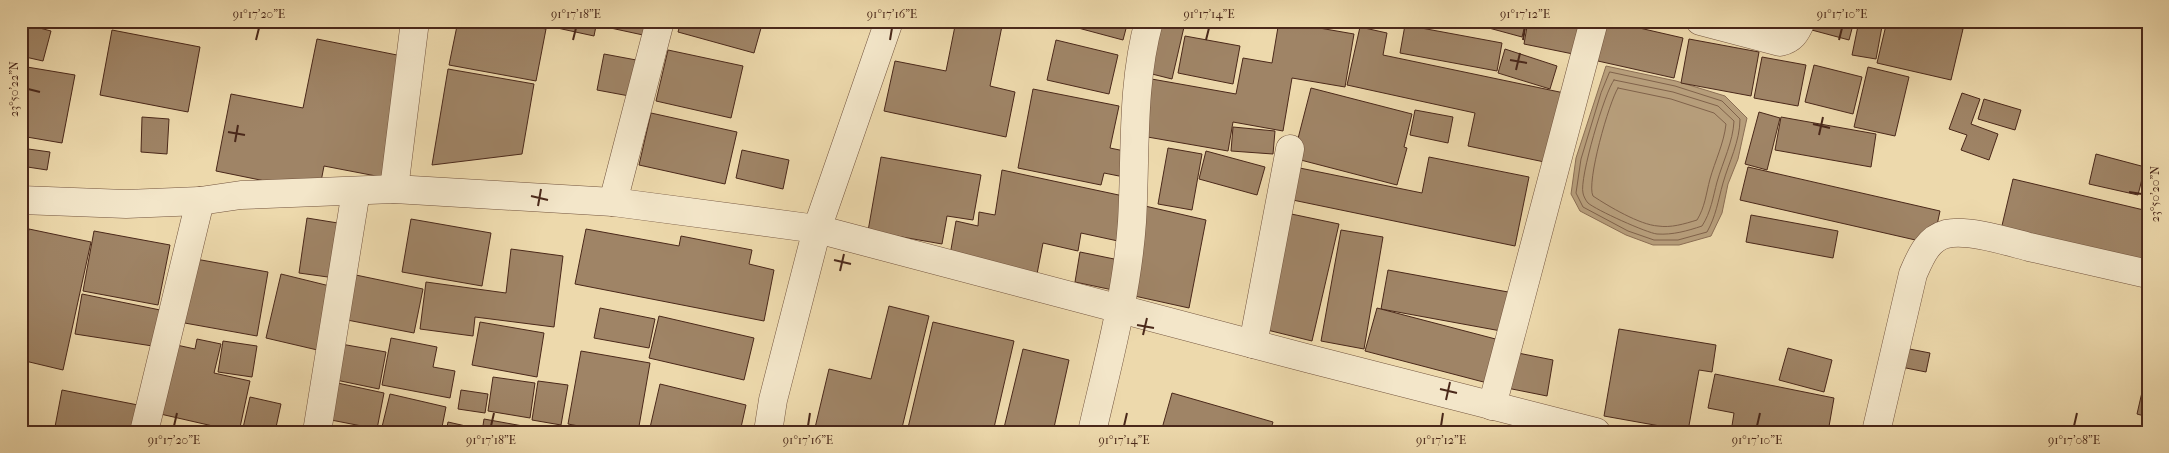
<svg xmlns="http://www.w3.org/2000/svg" width="2169" height="453" viewBox="0 0 2169 453" font-family="'IM FELL French Canon',serif">
  <style>
    .water { fill: #b69d7a; stroke: #8b6e54 }
    .lines { fill: none; stroke-linecap: round; stroke-linejoin: round }
    .shore { stroke: #80624a; stroke-width: 1 }
    .building { fill: #9f8466; stroke: #4a281a }
    .minor-casing { stroke: #73543e; stroke-width: 29 }
    .tertiary-casing { stroke: #73543e; stroke-width: 29 }
    .minor { stroke: #f3e6c9; stroke-width: 28 }
    .tertiary { stroke: #f3e6c9; stroke-width: 28 }
    .ticks { fill: none; stroke: #4a281a; stroke-width: 2 }
    .neatline { fill: none; stroke: #4a281a; stroke-width: 2 }
    .ticks-label { font-size: 12px; text-anchor: middle; fill: #4a281a }
  </style>
  <rect width="100%" height="100%" fill="#edd9ac"/>
  <filter id="stains"><feTurbulence type="fractalNoise" baseFrequency=".004" numOctaves="4"/><feColorMatrix values="0 0 0 0 .2 0 0 0 0 .09 0 0 0 0 .02 0 0 0 .5 -.17"/></filter>
  <radialGradient id="worn" r=".72"><stop offset=".6" stop-color="#630" stop-opacity="0"/><stop offset="1" stop-color="#630" stop-opacity=".3"/></radialGradient>
  <polygon class="water" points="1606,66 1676,81 1725,96 1747,118 1738,159 1728,184 1722,213 1711,236 1679,245 1653,245 1626,235 1580,211 1571,194 1576,158"/>
  <g class="lines">
    <g class="shore">
      <path d="M 1610,72 L 1675,86 L 1722,101 L 1740,119 C 1740,141 1729,162 1723,183 C 1718,201 1716,216 1707,232 L 1678,240 L 1654,240 L 1628,231 L 1583,207 L 1576,193 L 1581,159 L 1601,93 Z"/>
      <path d="M 1614,80 L 1673,92 L 1718,106 L 1734,121 C 1733,142 1723,161 1717,182 C 1713,197 1711,212 1702,226 C 1687,231 1673,235 1657,234 C 1647,233 1596,210 1588,203 C 1586,201 1583,195 1583,193 C 1579,179 1605,91 1614,80 Z"/>
      <path d="M 1618,88 L 1671,99 L 1714,113 L 1726,124 C 1724,143 1715,161 1710,179 C 1706,194 1705,207 1697,220 C 1684,224 1671,228 1658,226 C 1640,225 1608,206 1593,196 C 1586,183 1609,102 1618,88 Z"/>
    </g>
  </g>
  <g class="building">
    <polygon points="21,21 33,21 32,26 51,31 43,61 21,56"/>
    <polygon points="458,21 503,21 546,29 536,81 449,65"/>
    <polygon points="549,21 597,21 594,36 548,26"/>
    <polygon points="607,21 646,21 643,35 606,27"/>
    <polygon points="681,21 763,21 754,53 678,32"/>
    <polygon points="956,21 1003,21 990,86 1015,92 1006,137 884,111 895,61 946,71"/>
    <polygon points="1052,21 1128,21 1123,40"/>
    <polygon points="1158,21 1184,27 1172,79 1140,71"/>
    <polygon points="1279,21 1354,34 1345,87 1292,78 1283,131 1233,122 1228,151 1136,135 1146,78 1236,94 1243,58 1272,63"/>
    <polygon points="1463,21 1526,21 1522,37"/>
    <polygon points="1528,21 1584,22 1578,55 1524,44"/>
    <polygon points="1588,21 1609,21 1683,38 1674,78 1580,57"/>
    <polygon points="1810,21 1854,21 1849,40 1808,29"/>
    <polygon points="1859,21 1883,21 1876,59 1852,55"/>
    <polygon points="1887,21 1928,21 1963,29 1951,80 1877,63"/>
    <polygon points="1405,25 1502,43 1497,71 1400,53"/>
    <polygon points="1360,27 1387,33 1383,55 1569,94 1554,164 1468,146 1475,113 1347,85"/>
    <polygon points="112,30 200,47 188,112 100,95"/>
    <polygon points="1185,36 1240,46 1233,84 1178,73"/>
    <polygon points="317,39 422,60 397,180 324,166 319,192 216,171 231,94 303,108"/>
    <polygon points="1689,39 1759,52 1751,96 1681,83"/>
    <polygon points="1056,40 1118,55 1109,94 1047,80"/>
    <polygon points="1505,49 1557,66 1550,89 1498,73"/>
    <polygon points="668,50 743,66 731,118 656,101"/>
    <polygon points="604,54 647,62 640,98 597,90"/>
    <polygon points="1762,57 1806,65 1798,106 1754,98"/>
    <polygon points="1814,65 1862,77 1853,114 1805,102"/>
    <polygon points="21,66 75,75 62,143 21,136"/>
    <polygon points="1868,67 1909,77 1895,136 1854,127"/>
    <polygon points="448,69 534,84 522,154 432,165"/>
    <polygon points="1311,88 1412,114 1404,147 1407,148 1397,185 1293,158"/>
    <polygon points="1033,89 1119,106 1110,148 1134,153 1129,178 1104,173 1101,185 1018,168"/>
    <polygon points="1962,93 1980,99 1971,124 1998,134 1989,160 1961,150 1967,135 1949,129"/>
    <polygon points="1984,99 2021,110 2015,130 1978,119"/>
    <polygon points="1415,110 1453,117 1448,143 1410,135"/>
    <polygon points="1759,112 1780,118 1767,170 1745,164"/>
    <polygon points="651,113 737,132 725,184 639,165"/>
    <polygon points="142,117 169,119 167,154 141,152"/>
    <polygon points="1781,117 1876,134 1871,167 1775,150"/>
    <polygon points="1233,127 1275,131 1273,154 1231,151"/>
    <polygon points="21,148 50,152 47,170 21,166"/>
    <polygon points="1168,148 1202,154 1192,210 1158,204"/>
    <polygon points="742,150 789,160 783,189 736,178"/>
    <polygon points="1206,151 1265,167 1257,195 1199,179"/>
    <polygon points="2096,154 2145,167 2138,195 2089,184"/>
    <polygon points="881,157 981,175 973,220 947,216 942,244 868,231"/>
    <polygon points="1429,157 1529,177 1515,246 1283,198 1290,166 1422,193"/>
    <polygon points="1748,167 1940,211 1933,244 1740,200"/>
    <polygon points="1002,170 1128,197 1118,241 1081,233 1078,251 1043,243 1037,274 950,255 956,221 978,226 979,212 995,215"/>
    <polygon points="2013,179 2148,211 2148,269 2000,234"/>
    <polygon points="1145,206 1206,220 1189,308 1130,295"/>
    <polygon points="1277,211 1339,224 1312,341 1251,326"/>
    <polygon points="1751,215 1838,231 1833,258 1746,242"/>
    <polygon points="307,218 344,224 335,278 299,273"/>
    <polygon points="411,219 491,233 482,286 402,272"/>
    <polygon points="29,229 91,242 63,370 21,360 21,238 27,239"/>
    <polygon points="586,229 679,246 681,236 752,250 749,264 774,270 764,321 575,284"/>
    <polygon points="1341,230 1383,237 1364,349 1321,341"/>
    <polygon points="94,231 170,245 158,305 83,291"/>
    <polygon points="511,249 563,256 554,327 475,317 473,336 420,329 426,282 506,293"/>
    <polygon points="1080,252 1119,260 1113,290 1075,282"/>
    <polygon points="179,256 268,272 257,336 168,320"/>
    <polygon points="1388,270 1519,294 1512,333 1381,309"/>
    <polygon points="281,274 342,289 326,352 266,338"/>
    <polygon points="351,274 423,289 414,333 342,319"/>
    <polygon points="82,294 165,311 159,347 75,334"/>
    <polygon points="889,306 929,316 901,432 814,432 829,369 871,379"/>
    <polygon points="600,308 655,319 649,348 594,338"/>
    <polygon points="1377,308 1507,342 1495,385 1365,351"/>
    <polygon points="659,316 754,338 744,380 649,358"/>
    <polygon points="480,322 544,333 537,377 472,365"/>
    <polygon points="933,322 1014,341 993,432 907,432"/>
    <polygon points="1619,329 1716,345 1712,372 1699,370 1688,431 1604,416"/>
    <polygon points="391,338 437,347 433,367 455,371 450,398 382,385"/>
    <polygon points="197,339 221,344 214,373 250,381 239,432 156,413 172,344 195,349"/>
    <polygon points="223,341 257,346 252,377 218,372"/>
    <polygon points="341,344 386,352 379,389 336,380"/>
    <polygon points="1899,347 1930,353 1926,372 1896,366"/>
    <polygon points="1788,348 1832,360 1824,392 1779,380"/>
    <polygon points="1023,349 1069,360 1053,432 1003,432"/>
    <polygon points="581,351 650,363 638,432 611,432 568,424"/>
    <polygon points="1513,352 1553,360 1547,396 1507,388"/>
    <polygon points="2148,366 2148,417 2137,414"/>
    <polygon points="1715,374 1834,398 1828,432 1731,432 1734,413 1708,408"/>
    <polygon points="493,377 535,383 530,418 488,411"/>
    <polygon points="538,381 568,385 561,425 532,420"/>
    <polygon points="333,382 384,393 377,429 326,419"/>
    <polygon points="660,384 746,405 740,432 649,432"/>
    <polygon points="62,390 138,405 133,432 54,432"/>
    <polygon points="461,390 488,394 485,413 458,409"/>
    <polygon points="1172,393 1273,422 1270,432 1161,432"/>
    <polygon points="390,394 446,407 441,432 381,431"/>
    <polygon points="250,397 281,404 275,432 261,432 243,428"/>
    <polygon points="484,419 556,432 482,432"/>
    <polygon points="448,422 479,429 478,432 446,432"/>
  </g>
  <g class="lines">
    <defs>
      <g id="minor">
        <path d="M 1700,21 L 1780,42 C 1792,39 1796,33 1801,21"/>
        <polyline points="394,189 415,21"/>
        <polyline points="613,202 660,21"/>
        <polyline points="1253,344 1290,149"/>
        <polyline points="1492,406 1594,21"/>
        <polyline points="144,432 200,201"/>
        <polyline points="317,432 356,191"/>
        <path d="M 1092,432 C 1108,362 1127,294 1132,222 C 1136,156 1131,86 1149,21"/>
        <path d="M 1876,432 L 1913,274 C 1920,258 1927,239 1946,234 C 1968,229 2006,241 2029,247 C 2068,256 2108,265 2148,274"/>
      </g>
      <g id="tertiary">
        <polyline points="21,200 126,204 200,201 241,195 394,189 613,202 817,229 1310,359 1596,432"/>
        <polyline points="768,432 773,400 817,229 889,21"/>
      </g>
    </defs>
    <use href="#minor" class="minor-casing"/>
    <use href="#tertiary" class="tertiary-casing"/>
    <use href="#minor" class="minor"/>
    <use href="#tertiary" class="tertiary"/>
  </g>
  <path class="ticks" d="M 256,40 L 259,28M 573,40 L 576,28M 890,40 L 892,28M 1206,40 L 1209,28M 1523,40 L 1525,28M 1839,40 L 1842,28M 1510,60 L 1527,63M 1516,70 L 1520,53M 28,89 L 40,92M 1813,124 L 1830,128M 228,132 L 245,135M 1819,135 L 1823,117M 235,142 L 238,125M 2129,192 L 2142,194M 531,196 L 548,200M 538,206 L 541,189M 834,260 L 851,264M 840,271 L 844,254M 1137,325 L 1154,328M 1143,335 L 1147,318M 1440,389 L 1457,393M 1446,400 L 1450,382M 174,426 L 177,413M 491,426 L 494,413M 808,426 L 810,413M 1124,426 L 1127,413M 1441,426 L 1443,413M 1757,426 L 1760,413M 2074,426 L 2077,413"/>
  <rect width="2169" height="453" fill="none" stroke="#edd9ac" stroke-width="55"/>
  <rect x="28" y="28" width="2114" height="398" class="neatline"/>
  <g class="ticks-label">
    <text x="259" y="18">91°17'20"E</text>
    <text x="576" y="18">91°17'18"E</text>
    <text x="892" y="18">91°17'16"E</text>
    <text x="1209" y="18">91°17'14"E</text>
    <text x="1525" y="18">91°17'12"E</text>
    <text x="1842" y="18">91°17'10"E</text>
    <text transform="translate(14 89) rotate(-90)" y="4">23°50'22"N</text>
    <text transform="translate(2155 194) rotate(-90)" y="4">23°50'20"N</text>
    <text x="174" y="444">91°17'20"E</text>
    <text x="491" y="444">91°17'18"E</text>
    <text x="808" y="444">91°17'16"E</text>
    <text x="1124" y="444">91°17'14"E</text>
    <text x="1441" y="444">91°17'12"E</text>
    <text x="1757" y="444">91°17'10"E</text>
    <text x="2074" y="444">91°17'08"E</text>
  </g>
  <rect width="100%" height="100%" filter="url(#stains)"/>
  <rect width="100%" height="100%" fill="url(#worn)"/>
</svg>
